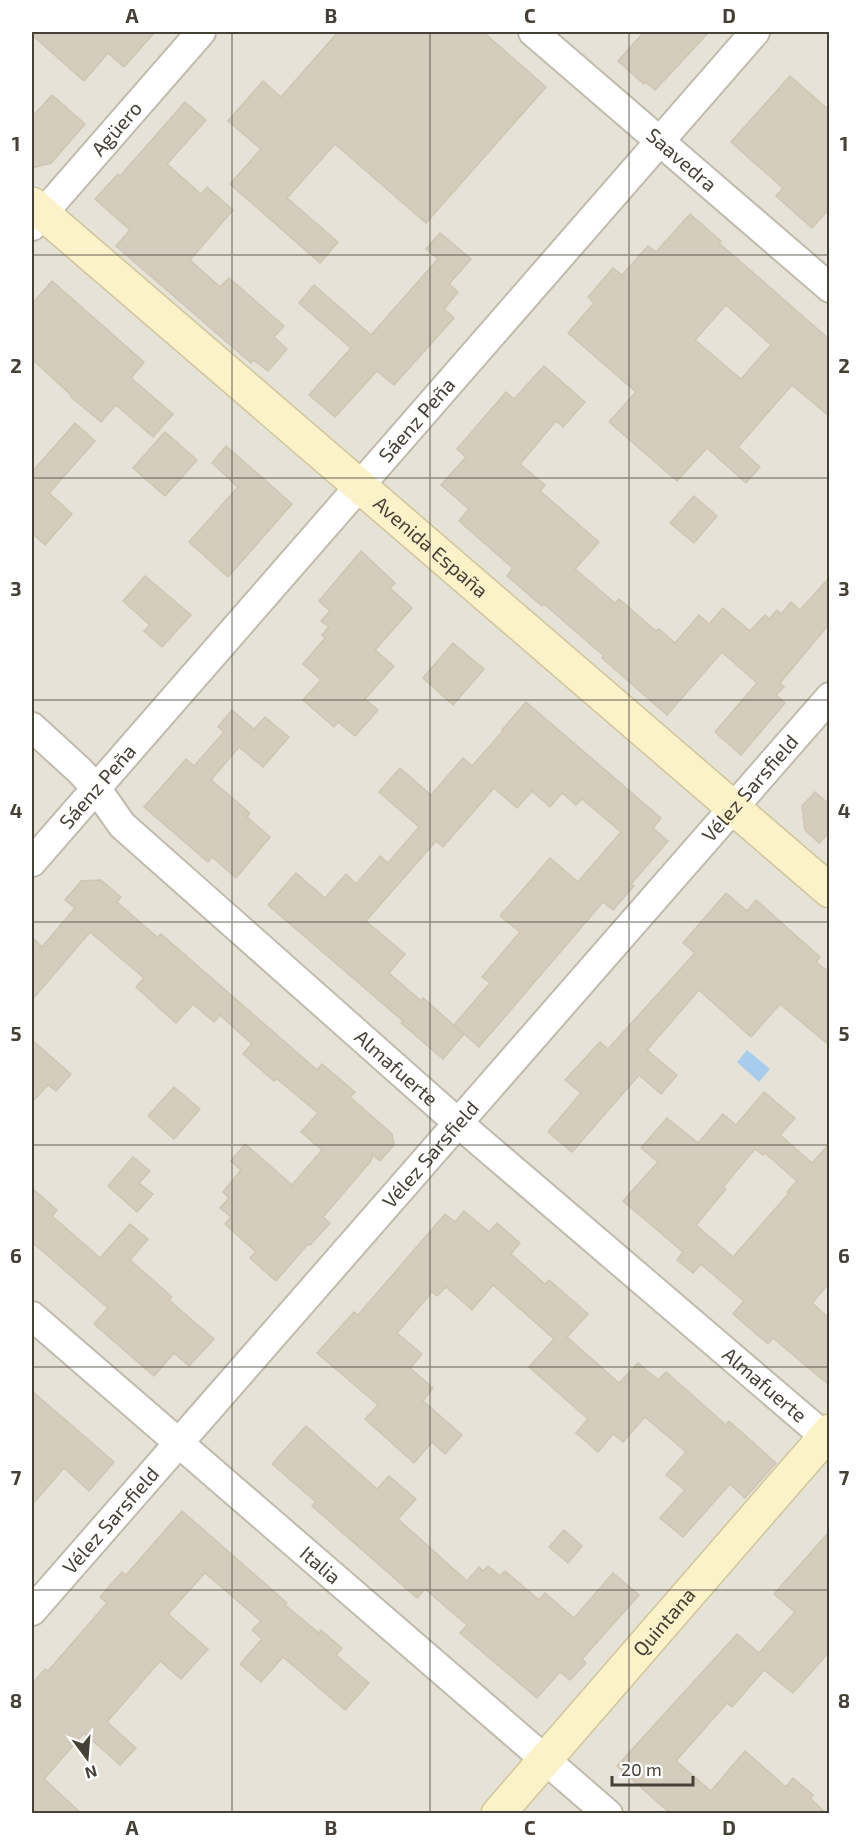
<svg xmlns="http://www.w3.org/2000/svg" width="861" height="1845" viewBox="0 0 861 1845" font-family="'Exo 2',sans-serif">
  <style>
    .residential { fill: #e7e2d7 }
    .water { fill: #a8ccec }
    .building { fill: #d4cdbe; stroke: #cec5b2; stroke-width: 1.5; fill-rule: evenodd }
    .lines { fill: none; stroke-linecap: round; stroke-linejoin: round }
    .minor-casing { stroke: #c1bbae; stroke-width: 32 }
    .secondary-casing { stroke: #d0c59a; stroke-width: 36 }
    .minor { stroke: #fff; stroke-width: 28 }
    .secondary { stroke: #fbf2ca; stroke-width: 33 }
    .grid { fill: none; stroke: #464137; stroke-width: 1.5; stroke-opacity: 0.55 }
    .labels { text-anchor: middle; stroke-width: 4.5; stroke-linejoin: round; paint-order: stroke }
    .street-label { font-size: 20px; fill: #464137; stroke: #fff }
    .neatline { fill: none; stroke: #464137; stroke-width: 2 }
    .grid-label { font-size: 20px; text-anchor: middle; font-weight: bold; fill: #464137 }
  </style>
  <rect width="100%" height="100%" fill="#f3f0e8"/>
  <rect class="residential" x="32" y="32" width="797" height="1781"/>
  <polygon class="water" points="747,1050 770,1069 759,1082 737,1062"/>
  <g class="building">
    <polygon points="32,32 155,32 124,67 108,53 84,81 32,35"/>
    <polygon points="338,32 483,32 546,87 426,223 335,144 287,198 338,242 320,263 230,184 261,149 228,121 263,81 281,97"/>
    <polygon points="644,32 709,32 655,90 645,82 644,84 618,61"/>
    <polygon points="790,76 830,111 830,208 812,228 776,196 783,188 731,142"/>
    <polygon points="52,95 85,124 51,163 32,168 32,117"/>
    <polygon points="185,102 206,120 167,164 201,194 207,187 233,210 190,260 220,287 229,278 284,326 274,337 287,349 268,371 254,360 251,363 116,246 130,230 95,199 118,174 120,176"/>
    <path d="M 690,214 L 721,241 L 719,243 L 830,340 L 830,417 L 792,385 L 738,447 L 760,467 L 746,483 L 707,448 L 677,481 L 609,422 L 636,392 L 568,333 L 594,303 L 588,297 L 613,268 L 622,275 L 648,246 L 656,252 ZM 726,305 L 771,345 L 741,379 L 695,340 Z"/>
    <polygon points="440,233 471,259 449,284 458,292 444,309 454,318 394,385 377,371 335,417 309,395 351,348 299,303 314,285 371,335 438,259 426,249"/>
    <polygon points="52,281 144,362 131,378 173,414 153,437 116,405 101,422 71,397 72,396 32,359 32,304"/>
    <polygon points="544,366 585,402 563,427 556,421 520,464 545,485 540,491 599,542 575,569 615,603 619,599 656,631 659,629 675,643 699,615 709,624 723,608 750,631 765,615 769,619 777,610 781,614 791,602 800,610 830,577 830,623 780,683 784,687 776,695 785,703 741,755 715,732 757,683 722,652 667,715 602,658 604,656 544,604 542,606 507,576 513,568 459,521 469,509 441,485 466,457 457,449 506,392 514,399"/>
    <polygon points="75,423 95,441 49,493 72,514 45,545 32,533 32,472"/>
    <polygon points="165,432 197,460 165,496 133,468"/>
    <polygon points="226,446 292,504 228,577 189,542 238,487 212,463"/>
    <polygon points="694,496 717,516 694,543 670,523"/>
    <polygon points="361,551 395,583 390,588 412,608 375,650 394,666 365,699 378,710 355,736 338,722 334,727 303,700 321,680 303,664 325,638 322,635 329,627 321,621 330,611 319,601"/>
    <polygon points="145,576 191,615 162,647 144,631 150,625 123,601"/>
    <polygon points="453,643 484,669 453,705 423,678"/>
    <polygon points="526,702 661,818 653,828 668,841 631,884 634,886 613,910 603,902 479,1047 454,1025 490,983 482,977 520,932 500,916 550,858 578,882 621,832 582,799 576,805 562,793 550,807 532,791 517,808 494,788 443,847 436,841 366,921 405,954 389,973 421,1001 423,998 464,1034 443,1059 401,1023 403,1021 268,905 296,873 325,898 346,874 356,884 380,856 388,863 419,827 379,792 400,768 431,795 463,758 472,766 503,731 502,730"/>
    <polygon points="232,710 254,729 265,717 289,737 263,767 239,747 211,780 250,813 247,817 270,837 236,878 212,857 208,862 144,807 186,759 194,766 224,732 218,727"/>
    <polygon points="815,792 830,805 830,832 819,843 805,830 802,806"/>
    <polygon points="101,880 121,897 117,902 157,937 161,934 317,1070 322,1064 355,1092 350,1097 392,1134 394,1145 380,1161 373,1155 370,1162 323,1217 330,1223 310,1245 308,1244 276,1281 250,1258 256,1252 225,1224 231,1217 220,1208 229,1198 223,1192 241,1170 231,1161 245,1144 292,1185 322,1150 301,1132 318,1113 277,1079 274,1081 243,1054 252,1044 220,1015 214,1022 193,1004 176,1023 136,987 144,978 90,932 32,1000 32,937 42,947 75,908 65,900 81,881"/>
    <polygon points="726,893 747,911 756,900 820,957 816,962 830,973 830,1046 780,1004 751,1037 699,990 647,1050 677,1075 661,1094 639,1075 572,1152 548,1132 581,1093 565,1080 600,1042 608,1049 695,953 683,943"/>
    <polygon points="32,1040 71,1074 56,1091 48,1085 32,1102"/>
    <polygon points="174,1087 200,1109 174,1139 148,1116"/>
    <path d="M 764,1092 L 795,1118 L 780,1135 L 812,1163 L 830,1143 L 830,1282 L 812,1303 L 830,1319 L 830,1386 L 773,1338 L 768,1344 L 733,1314 L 744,1301 L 701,1264 L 693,1273 L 677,1260 L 683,1252 L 623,1201 L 658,1162 L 641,1148 L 667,1118 L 698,1143 L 723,1114 L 736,1125 ZM 755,1149 L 763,1155 L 765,1153 L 797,1181 L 787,1192 L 789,1193 L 733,1257 L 696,1225 L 726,1189 L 723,1187 Z"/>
    <polygon points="133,1157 150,1171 139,1183 153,1194 137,1212 108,1186"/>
    <polygon points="32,1188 57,1210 52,1216 100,1258 130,1224 148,1239 130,1260 172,1297 169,1300 214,1339 189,1366 174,1353 154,1376 94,1324 108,1308 32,1242"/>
    <polygon points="464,1211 489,1232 497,1223 520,1243 511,1254 545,1284 549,1280 588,1314 567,1337 619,1383 638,1363 658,1380 666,1372 726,1425 729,1421 776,1463 745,1498 730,1484 683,1537 660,1518 685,1490 666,1475 686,1452 645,1417 623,1442 613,1434 598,1452 576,1433 588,1419 529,1367 554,1339 493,1285 472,1310 446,1287 437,1296 432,1292 397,1333 422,1354 410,1368 433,1388 423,1401 462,1435 445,1454 432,1442 414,1463 365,1419 378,1405 317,1353 354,1312 358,1315 445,1214 455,1222"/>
    <polygon points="32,1391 114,1462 89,1491 64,1468 32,1505"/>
    <polygon points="306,1426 377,1489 389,1476 416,1499 398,1519 467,1581 479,1567 483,1571 488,1566 500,1576 505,1571 539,1600 545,1593 574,1618 613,1573 639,1595 582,1659 586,1663 570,1680 560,1672 537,1698 460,1633 467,1625 425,1589 417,1598 312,1506 316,1502 272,1464"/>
    <polygon points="182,1511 287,1603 285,1605 319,1633 321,1630 342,1648 336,1655 369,1683 345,1710 283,1657 261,1682 240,1664 262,1639 252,1630 261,1621 205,1573 168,1614 208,1649 181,1679 160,1661 107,1722 136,1748 120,1765 84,1733 44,1779 82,1814 32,1814 32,1684 45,1669 48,1671 107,1603 100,1597 122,1572 126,1575"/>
    <polygon points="564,1530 582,1546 568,1563 549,1547"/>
    <polygon points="830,1531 830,1651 793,1693 764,1670 732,1707 727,1703 676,1761 711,1791 745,1751 786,1787 793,1778 813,1795 810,1798 827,1814 671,1814 617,1766 737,1634 759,1653 795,1612 774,1594"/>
  </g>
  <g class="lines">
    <defs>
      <g id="minor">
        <path id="s1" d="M 533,32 L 830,288"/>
        <path id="s2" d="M 32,226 L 201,32"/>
        <path id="s3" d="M 32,727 L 79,770 L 96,788 L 122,825 L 457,1122 L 830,1441"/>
        <path id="s4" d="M 32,862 L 755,32"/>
        <path id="s5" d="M 32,1316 L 608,1814"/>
        <path id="s6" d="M 32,1611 L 830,697"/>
      </g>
      <g id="secondary">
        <path id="s7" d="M 32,204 L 830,891"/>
        <path id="s8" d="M 498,1814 L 830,1431"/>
      </g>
    </defs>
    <use href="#minor" class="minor-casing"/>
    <use href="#secondary" class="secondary-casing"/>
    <use href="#minor" class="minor"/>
    <use href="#secondary" class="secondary"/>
  </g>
  <path class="grid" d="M 232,32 L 232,1814M 430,32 L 430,1814M 629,32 L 629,1814M 32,255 L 830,255M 32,478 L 830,478M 32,700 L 830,700M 32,922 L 830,922M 32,1145 L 830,1145M 32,1367 L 830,1367M 32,1590 L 830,1590"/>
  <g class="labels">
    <g class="street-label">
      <text dy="7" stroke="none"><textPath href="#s2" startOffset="129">Agüero</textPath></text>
      <text dy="7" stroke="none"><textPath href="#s1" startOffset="196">Saavedra</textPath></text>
      <text dy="7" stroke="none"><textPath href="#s4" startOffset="586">Sáenz Peña</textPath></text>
      <text dy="7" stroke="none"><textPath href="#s7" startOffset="526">Avenida España</textPath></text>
      <text dy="7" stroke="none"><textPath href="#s4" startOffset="100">Sáenz Peña</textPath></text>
      <text dy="7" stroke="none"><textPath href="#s6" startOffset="1092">Vélez Sarsfield</textPath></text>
      <text dy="7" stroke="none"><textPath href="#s3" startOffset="500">Almafuerte</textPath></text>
      <text dy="7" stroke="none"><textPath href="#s6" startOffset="606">Vélez Sarsfield</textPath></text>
      <text dy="7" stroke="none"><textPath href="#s3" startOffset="986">Almafuerte</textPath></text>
      <text dy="7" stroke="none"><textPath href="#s6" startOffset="120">Vélez Sarsfield</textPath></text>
      <text dy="7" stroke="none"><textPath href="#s5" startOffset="381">Italia</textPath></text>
      <text dy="7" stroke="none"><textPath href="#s8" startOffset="254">Quintana</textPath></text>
    </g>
  </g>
  <rect width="861" height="1845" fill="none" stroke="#ffffff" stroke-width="66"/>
  <g transform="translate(87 1758) rotate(164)" stroke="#ffffff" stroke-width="4.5" paint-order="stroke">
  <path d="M0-4.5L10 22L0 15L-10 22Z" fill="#464137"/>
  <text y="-9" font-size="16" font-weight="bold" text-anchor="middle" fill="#464137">N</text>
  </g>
  <path d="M612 1776v9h81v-9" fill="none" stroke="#464137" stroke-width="3"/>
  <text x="621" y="1776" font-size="18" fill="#464137" stroke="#ffffff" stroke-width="4.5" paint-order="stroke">20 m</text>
  <rect x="33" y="33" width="795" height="1779" class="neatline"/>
  <g class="grid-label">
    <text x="132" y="23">A</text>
    <text x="331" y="23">B</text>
    <text x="530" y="23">C</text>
    <text x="729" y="23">D</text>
    <text x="16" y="151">1</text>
    <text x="844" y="151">1</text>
    <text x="16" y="373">2</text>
    <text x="844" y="373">2</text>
    <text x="16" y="596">3</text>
    <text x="844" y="596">3</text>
    <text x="16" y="818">4</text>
    <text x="844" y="818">4</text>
    <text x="16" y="1041">5</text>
    <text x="844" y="1041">5</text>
    <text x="16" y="1263">6</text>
    <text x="844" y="1263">6</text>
    <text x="16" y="1485">7</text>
    <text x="844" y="1485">7</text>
    <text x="16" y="1708">8</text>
    <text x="844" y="1708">8</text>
    <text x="132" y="1835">A</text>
    <text x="331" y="1835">B</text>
    <text x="530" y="1835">C</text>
    <text x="729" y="1835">D</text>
  </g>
</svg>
